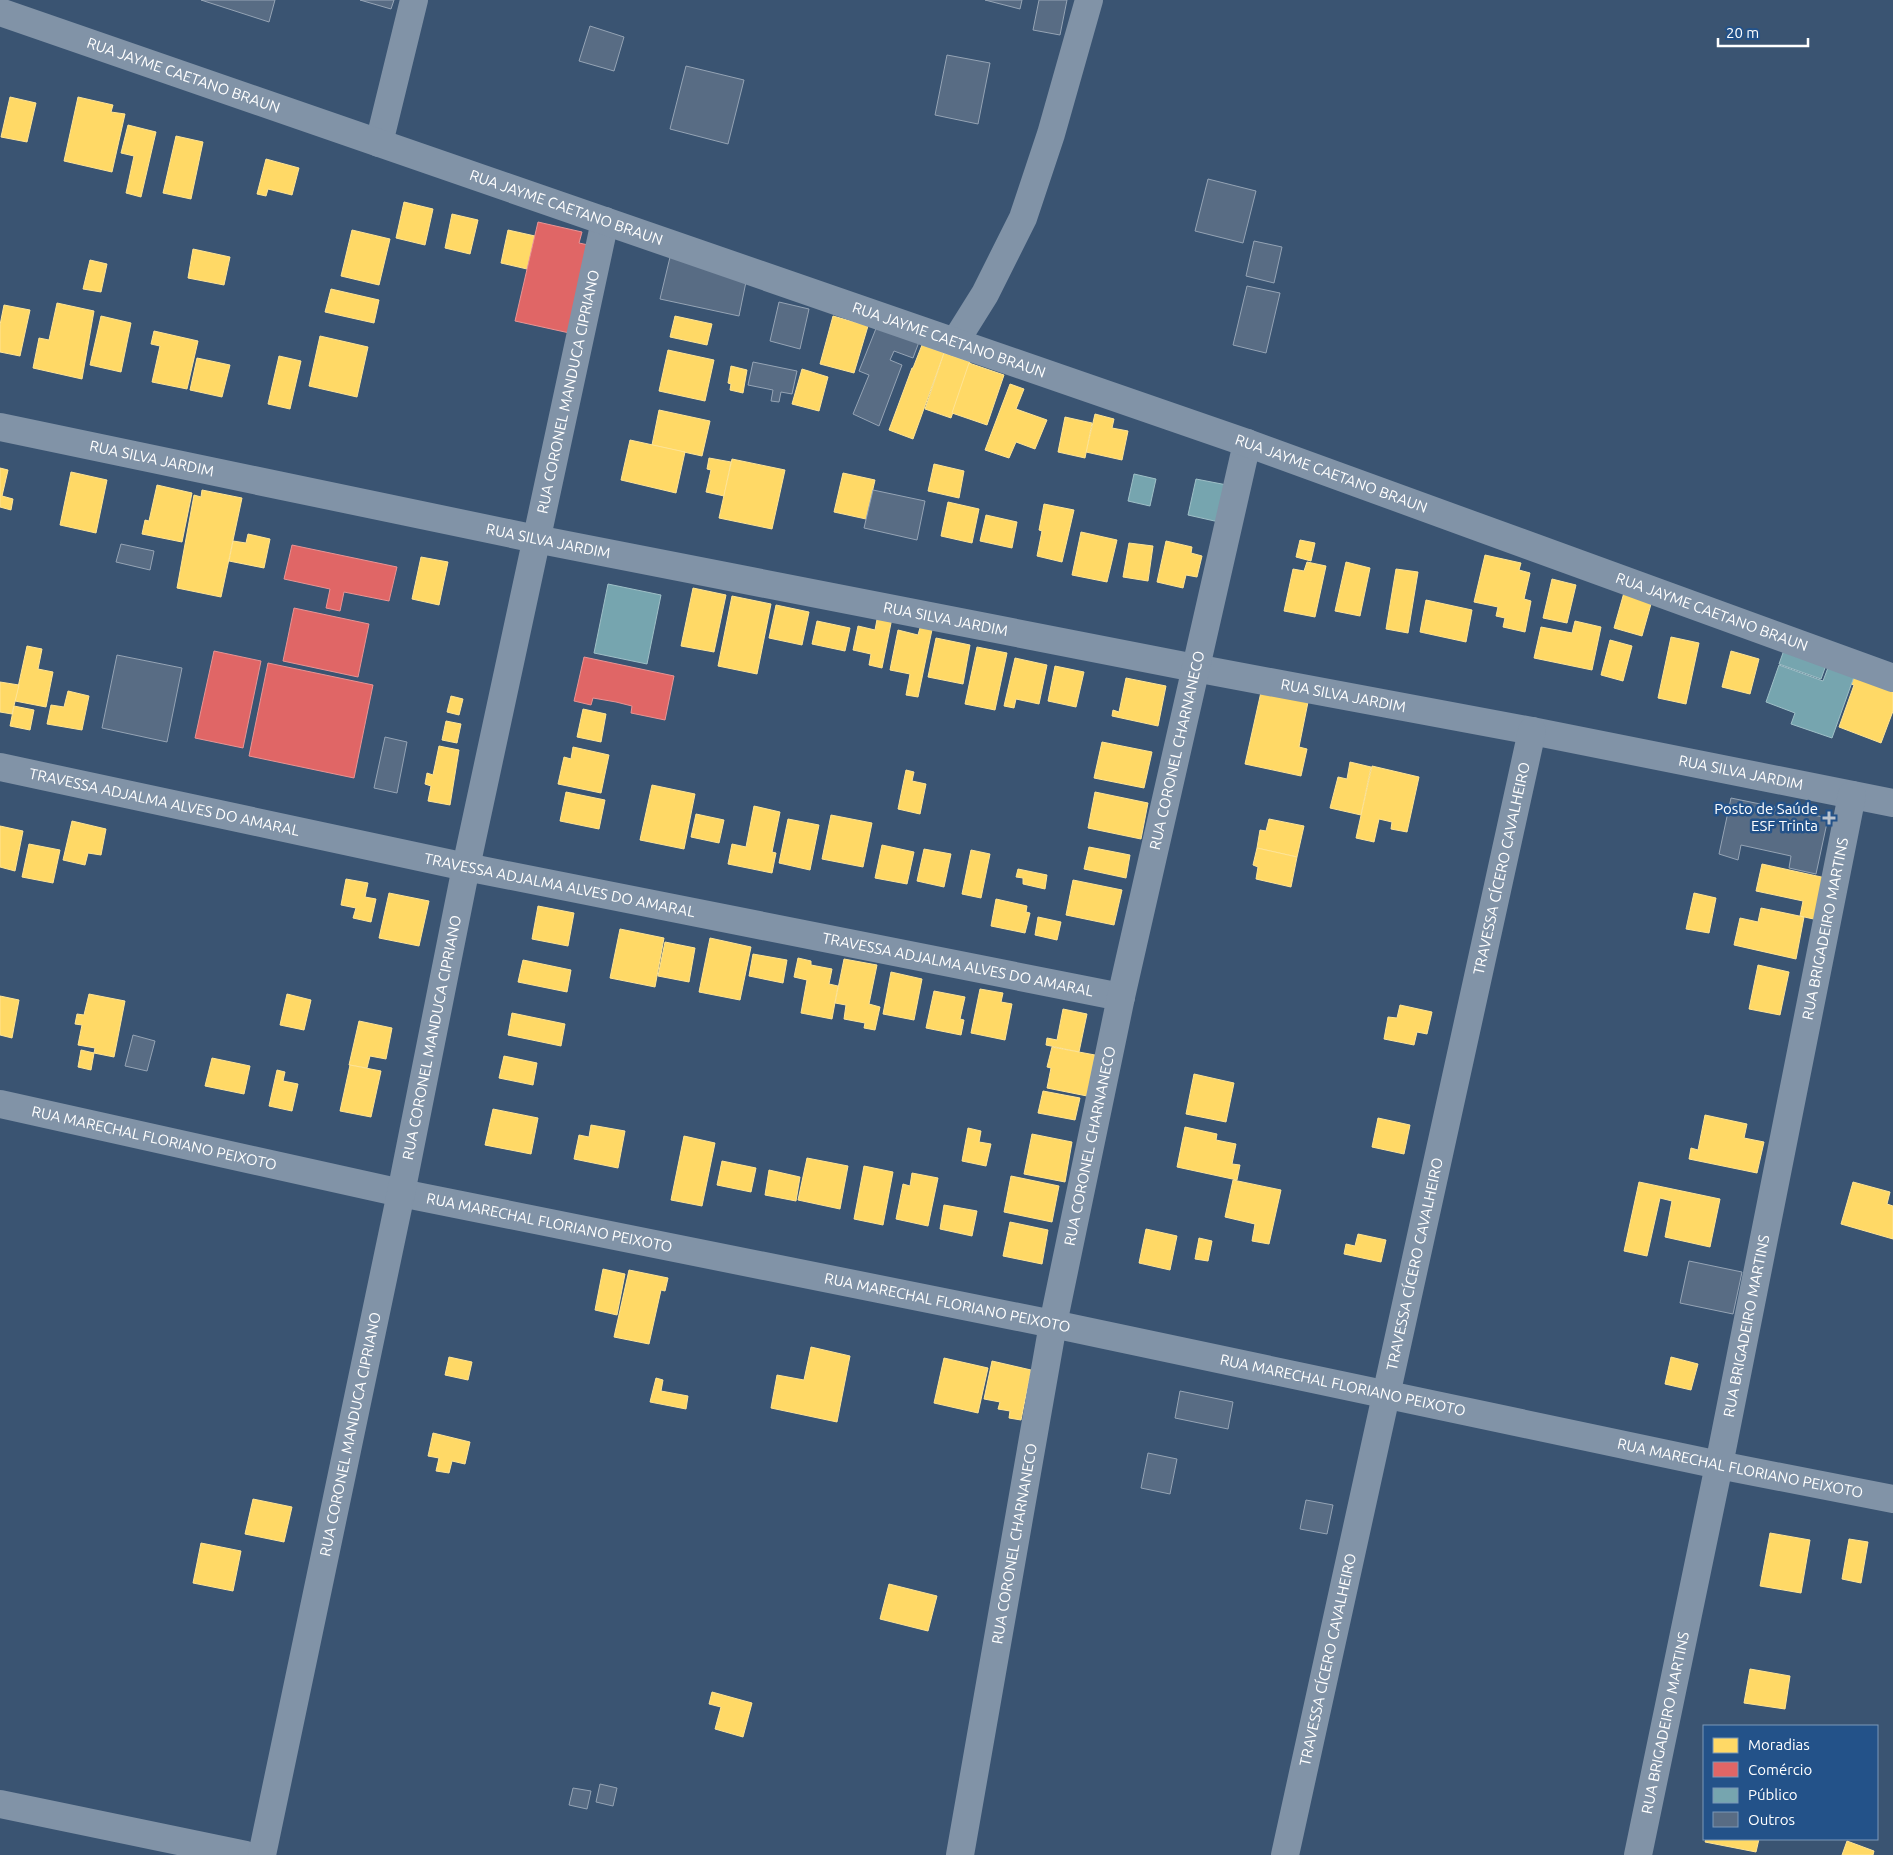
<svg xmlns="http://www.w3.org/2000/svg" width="1893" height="1855" viewBox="0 0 1893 1855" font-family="Ubuntu,sans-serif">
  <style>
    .homes { fill: #ffd966; stroke: #ffe494 }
    .shops { fill: #e06666; stroke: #e99494 }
    .public { fill: #76a5af; stroke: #9fc0c7 }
    .building { fill: #586c84; stroke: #95a4b5 }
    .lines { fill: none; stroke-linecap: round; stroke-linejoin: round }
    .minor { stroke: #8193a7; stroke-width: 28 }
    .tertiary { stroke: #8193a7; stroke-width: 28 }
    .poi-dot { fill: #bac3ce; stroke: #235289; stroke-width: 2 }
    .labels { text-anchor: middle; stroke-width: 5; stroke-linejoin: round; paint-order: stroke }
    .street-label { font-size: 15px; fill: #fff; stroke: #235289 }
    .poi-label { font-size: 15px; fill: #fff; stroke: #235289; text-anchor: end }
  </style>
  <rect width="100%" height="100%" fill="#3a5472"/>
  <g class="homes">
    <polygon points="10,97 36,103 27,142 1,137"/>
    <polygon points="78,97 113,105 111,112 125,114 112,172 64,161"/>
    <polygon points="128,125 156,132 141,197 126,193 134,156 121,153"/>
    <polygon points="176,136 203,142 191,199 163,193"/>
    <polygon points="266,159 299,168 292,195 268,189 266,196 257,194"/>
    <polygon points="404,202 433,209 425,245 396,238"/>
    <polygon points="452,214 478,220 470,254 445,248"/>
    <polygon points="352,230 390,239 379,285 341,276"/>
    <polygon points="508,230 535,236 527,269 501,263"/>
    <polygon points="193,249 230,257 224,285 188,278"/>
    <polygon points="90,260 107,264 101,292 83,289"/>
    <polygon points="331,289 379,300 374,323 325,312"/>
    <polygon points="57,303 94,311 82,379 33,368 39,338 49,340"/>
    <polygon points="4,305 30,310 20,356 0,352 0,325"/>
    <polygon points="101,316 131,323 121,372 90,365"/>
    <polygon points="675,316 712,324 707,345 670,337"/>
    <polygon points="833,316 868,326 854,373 820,364"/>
    <polygon points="154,331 198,341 187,389 152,382 160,346 151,344"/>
    <polygon points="320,336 368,347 357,397 309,386"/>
    <polygon points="922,345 944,353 913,439 889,430 912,368 913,368"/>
    <polygon points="668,350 714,360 705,401 659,391"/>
    <polygon points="944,353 970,362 951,418 925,409"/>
    <polygon points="279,356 301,361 290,409 268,404"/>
    <polygon points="197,358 230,365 222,397 190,390"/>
    <polygon points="969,363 1004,375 987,425 952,413"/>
    <polygon points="731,366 747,370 743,393 730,390 731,384 728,383"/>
    <polygon points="802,369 828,377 819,411 792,404"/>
    <polygon points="1010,384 1024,389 1016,409 1047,420 1035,449 1016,442 1009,458 985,450"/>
    <polygon points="659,410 710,421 702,456 652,445"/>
    <polygon points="1095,414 1114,419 1112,428 1128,431 1122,460 1086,452"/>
    <polygon points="1065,417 1092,423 1085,458 1058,452"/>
    <polygon points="630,440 685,452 676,493 621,480"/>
    <polygon points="709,458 731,462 724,496 706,492 711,470 707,469"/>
    <polygon points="732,459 785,470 772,529 719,518"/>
    <polygon points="934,464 964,471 959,498 928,491"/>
    <polygon points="0,468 8,470 2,496 13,499 11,510 0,507"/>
    <polygon points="71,472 107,480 96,533 60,525"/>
    <polygon points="843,473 875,480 866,519 834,512"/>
    <polygon points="157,485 192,493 182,542 142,534 145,520 149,521"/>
    <polygon points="202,490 242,498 221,597 177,588 194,495 201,497"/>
    <polygon points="948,502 979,509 972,543 941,536"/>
    <polygon points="1044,504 1074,510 1062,562 1037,556 1042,531 1039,530"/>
    <polygon points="986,515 1017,522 1012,548 980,541"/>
    <polygon points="1081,532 1117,540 1107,582 1072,575"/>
    <polygon points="248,534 270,539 264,568 229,561 233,541 246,543"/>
    <polygon points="1300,540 1315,543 1311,561 1296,557"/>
    <polygon points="1166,541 1192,547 1191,553 1202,556 1197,577 1186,575 1183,588 1157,582"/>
    <polygon points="1129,543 1153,546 1148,581 1123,577"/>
    <polygon points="1485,555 1521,563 1519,570 1530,573 1524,599 1531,601 1525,632 1503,627 1505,618 1496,616 1498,607 1474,602"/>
    <polygon points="421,557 448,562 439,605 412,599"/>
    <polygon points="1307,562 1326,566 1315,617 1284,611 1293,569 1304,571"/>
    <polygon points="1346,562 1370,568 1360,616 1335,611"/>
    <polygon points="1396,569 1418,572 1408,633 1386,629"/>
    <polygon points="1552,579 1576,585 1567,623 1543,618"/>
    <polygon points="693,588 726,595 714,652 681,646"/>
    <polygon points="1625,589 1653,597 1642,636 1614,628"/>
    <polygon points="732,596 771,604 757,674 718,666"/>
    <polygon points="1426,600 1472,610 1466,642 1420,632"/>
    <polygon points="776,605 809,612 802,645 769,638"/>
    <polygon points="879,609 893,613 882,668 869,665 871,654 853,650 858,626 875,630"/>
    <polygon points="923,617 934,620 918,697 906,695 910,674 890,670 898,630 918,635"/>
    <polygon points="817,621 850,628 845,651 812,644"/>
    <polygon points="1575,621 1601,627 1592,670 1534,658 1541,627 1572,633"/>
    <polygon points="1671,637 1699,643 1686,704 1658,698"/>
    <polygon points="936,638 970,645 963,684 928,677"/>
    <polygon points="1610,640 1632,646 1623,681 1601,675"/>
    <polygon points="27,646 42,649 38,669 53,672 46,707 15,701"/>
    <polygon points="977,647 1007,653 995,710 965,704"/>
    <polygon points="1731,651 1759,659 1750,694 1722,687"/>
    <polygon points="1015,658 1047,665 1039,704 1016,699 1014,708 1004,706"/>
    <polygon points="1055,666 1084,672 1076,707 1048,701"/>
    <polygon points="1853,677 1893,692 1893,711 1881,743 1839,727 1854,685 1851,684"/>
    <polygon points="1126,678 1166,686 1158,726 1112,716 1113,710 1119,712"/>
    <polygon points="0,682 19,685 12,714 0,712"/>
    <polygon points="68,691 89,696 82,730 47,724 51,705 64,707"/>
    <polygon points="1261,692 1308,702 1299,747 1307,749 1301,776 1245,764"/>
    <polygon points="451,696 463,699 459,715 447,712"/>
    <polygon points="14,706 34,710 30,730 10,726"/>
    <polygon points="583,709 606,714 601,742 577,737"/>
    <polygon points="446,721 461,724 457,743 442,740"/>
    <polygon points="1102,742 1152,752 1144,788 1094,778"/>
    <polygon points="439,746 459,750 450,805 428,801 431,786 425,784 427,773 433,775"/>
    <polygon points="573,747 609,755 601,793 558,784 564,757 571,759"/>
    <polygon points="1350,762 1371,767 1361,815 1330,808 1338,777 1347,779"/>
    <polygon points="1372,766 1419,777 1407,832 1391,829 1392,822 1379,819 1374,842 1356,838"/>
    <polygon points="906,770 914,772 912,781 926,784 920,814 898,809"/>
    <polygon points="652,785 695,794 684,849 640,840"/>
    <polygon points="566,792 605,800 599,829 560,821"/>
    <polygon points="1095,792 1148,803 1141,839 1088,828"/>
    <polygon points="754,806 780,812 772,852 776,853 772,873 728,864 732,844 746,847"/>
    <polygon points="696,814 724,820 719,843 691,837"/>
    <polygon points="831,815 872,823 863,867 822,859"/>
    <polygon points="788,819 819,825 810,870 779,863"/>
    <polygon points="1269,819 1304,826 1297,857 1257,848 1260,830 1266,831"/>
    <polygon points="72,821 106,829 101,855 88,853 85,865 63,860"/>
    <polygon points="0,826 23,831 15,871 0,867"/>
    <polygon points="29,844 60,850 53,883 22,877"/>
    <polygon points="882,845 914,852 907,884 875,878"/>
    <polygon points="1089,847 1130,855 1126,878 1084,869"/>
    <polygon points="1257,848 1297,857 1291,887 1256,879 1258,867 1253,865"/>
    <polygon points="924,849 951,854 944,887 917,881"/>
    <polygon points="971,850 990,854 981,898 962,894"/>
    <polygon points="1762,864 1826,878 1818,920 1800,916 1803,901 1756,891"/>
    <polygon points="1018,869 1047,875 1045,889 1023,884 1023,878 1016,877"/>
    <polygon points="346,879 368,883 365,897 376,899 371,922 353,918 356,908 341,905"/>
    <polygon points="1073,880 1122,890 1114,925 1066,915"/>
    <polygon points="389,893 429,901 419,946 379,938"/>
    <polygon points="1694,893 1716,898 1709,933 1686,929"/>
    <polygon points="996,899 1027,906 1026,912 1030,913 1025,933 991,926"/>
    <polygon points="538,906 574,913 568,946 532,939"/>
    <polygon points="1761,908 1804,917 1796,959 1734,945 1740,918 1758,922"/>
    <polygon points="1038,917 1061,922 1057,940 1035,935"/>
    <polygon points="620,929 664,938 655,987 610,978"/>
    <polygon points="710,938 751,947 740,1000 699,992"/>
    <polygon points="665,942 695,948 689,982 658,976"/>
    <polygon points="753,954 787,960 783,983 749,976"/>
    <polygon points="798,958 811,961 811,965 832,969 829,984 838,986 832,1019 801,1013 807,980 794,977"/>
    <polygon points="844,959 877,965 869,1004 880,1007 875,1030 864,1028 865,1023 844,1019 846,1005 835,1003"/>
    <polygon points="523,960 571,970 567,992 518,982"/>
    <polygon points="1758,965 1789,972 1780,1015 1749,1009"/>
    <polygon points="891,972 922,979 914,1020 883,1014"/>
    <polygon points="980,989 1003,993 1001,1002 1012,1004 1005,1040 971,1033"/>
    <polygon points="934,991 965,997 960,1019 964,1020 961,1035 926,1028"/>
    <polygon points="89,994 125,1001 114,1057 94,1053 95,1048 78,1045 82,1025 75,1024 77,1014 84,1015"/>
    <polygon points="287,994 311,1000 304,1030 280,1025"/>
    <polygon points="0,996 19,1000 12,1038 0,1035"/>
    <polygon points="1400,1005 1432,1012 1427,1034 1417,1032 1414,1045 1384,1039 1388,1017 1397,1018"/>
    <polygon points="1063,1009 1087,1014 1079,1052 1046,1045 1047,1038 1057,1040"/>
    <polygon points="512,1013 565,1024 561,1046 508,1035"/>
    <polygon points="359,1021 392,1028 386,1059 370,1056 367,1068 349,1065"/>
    <polygon points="1052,1047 1095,1055 1087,1096 1047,1088 1051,1068 1047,1067"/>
    <polygon points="81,1050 94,1053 91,1070 78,1067"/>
    <polygon points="504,1056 537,1063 533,1085 499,1078"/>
    <polygon points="212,1058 250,1066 244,1094 205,1086"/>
    <polygon points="350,1065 381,1071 371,1117 340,1111"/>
    <polygon points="277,1070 285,1072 283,1081 298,1084 292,1111 269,1106"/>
    <polygon points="1194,1074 1234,1083 1226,1122 1186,1114"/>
    <polygon points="1043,1091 1080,1098 1075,1120 1038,1113"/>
    <polygon points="493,1109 538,1118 531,1154 485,1145"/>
    <polygon points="1705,1115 1747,1124 1744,1138 1764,1142 1757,1173 1689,1159 1691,1148 1698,1150"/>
    <polygon points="1378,1118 1410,1125 1404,1154 1372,1147"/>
    <polygon points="591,1125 625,1131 618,1168 574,1159 579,1135 589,1137"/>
    <polygon points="1185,1127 1217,1134 1216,1140 1236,1144 1232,1164 1240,1165 1237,1180 1177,1167"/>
    <polygon points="968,1128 981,1131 979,1142 991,1144 986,1166 962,1161"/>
    <polygon points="1032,1134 1072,1142 1065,1182 1024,1174"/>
    <polygon points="684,1136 715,1143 702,1206 671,1200"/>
    <polygon points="807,1158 848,1166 840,1209 798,1200"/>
    <polygon points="722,1161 756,1168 751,1192 717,1185"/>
    <polygon points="864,1166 893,1172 883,1225 854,1219"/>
    <polygon points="769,1170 800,1177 796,1201 765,1195"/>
    <polygon points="912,1173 938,1178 928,1226 896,1219 903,1184 910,1186"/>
    <polygon points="1011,1176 1059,1186 1052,1222 1004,1212"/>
    <polygon points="1233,1180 1281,1190 1269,1244 1252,1241 1255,1224 1225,1217"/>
    <polygon points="1639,1182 1720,1199 1710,1247 1665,1237 1672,1201 1660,1198 1647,1256 1624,1251"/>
    <polygon points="1853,1182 1890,1192 1887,1204 1893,1206 1893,1239 1841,1224"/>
    <polygon points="944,1205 977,1211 972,1236 940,1229"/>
    <polygon points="1010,1222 1048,1230 1042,1264 1003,1256"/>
    <polygon points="1146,1229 1177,1236 1170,1270 1139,1263"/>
    <polygon points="1358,1234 1386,1240 1381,1262 1344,1254 1346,1244 1355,1246"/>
    <polygon points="1199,1238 1212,1241 1208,1261 1195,1259"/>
    <polygon points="603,1269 625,1274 617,1315 595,1310"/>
    <polygon points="629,1270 668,1278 665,1291 661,1290 649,1344 614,1337"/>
    <polygon points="811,1347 850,1356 837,1422 771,1408 777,1375 804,1380"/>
    <polygon points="449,1357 472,1362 468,1380 445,1375"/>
    <polygon points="1671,1357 1698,1364 1691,1390 1665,1384"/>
    <polygon points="944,1358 988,1368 978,1413 934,1403"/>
    <polygon points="992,1361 1031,1370 1021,1420 1009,1418 1010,1411 998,1409 1000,1402 984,1399"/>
    <polygon points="656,1378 663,1380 661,1391 688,1396 686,1409 650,1402"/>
    <polygon points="433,1433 470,1442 465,1464 452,1461 449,1473 436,1471 439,1458 428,1456"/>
    <polygon points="253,1499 292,1507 284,1542 245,1534"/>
    <polygon points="1770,1533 1810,1540 1801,1593 1760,1586"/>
    <polygon points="1849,1539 1868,1542 1861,1583 1842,1579"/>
    <polygon points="201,1543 241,1551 233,1591 193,1583"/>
    <polygon points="889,1584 937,1596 928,1631 880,1619"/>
    <polygon points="1750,1669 1790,1676 1785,1709 1744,1703"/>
    <polygon points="712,1692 752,1703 743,1737 715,1729 721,1707 709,1704"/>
    <polygon points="1706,1839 1759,1839 1756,1852 1705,1842"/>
    <polygon points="1847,1841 1874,1851 1873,1855 1842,1855"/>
  </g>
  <g class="shops">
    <polygon points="538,222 582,232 579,243 593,246 574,334 515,321"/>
    <polygon points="292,545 397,567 389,601 344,592 340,611 326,608 330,589 284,579"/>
    <polygon points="294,608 369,624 358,677 283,661"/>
    <polygon points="214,651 261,661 243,748 195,738"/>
    <polygon points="584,657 674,676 665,720 631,713 632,706 616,702 593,698 591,705 574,701"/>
    <polygon points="268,663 373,685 354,778 249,756"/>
  </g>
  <g class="public">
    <polygon points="1134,474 1156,479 1150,506 1128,501"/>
    <polygon points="1196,479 1227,485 1219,522 1188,515"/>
    <polygon points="608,584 661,595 647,664 594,653"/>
    <polygon points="1784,650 1826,665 1821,679 1779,664"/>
    <polygon points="1779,665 1823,681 1829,665 1855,674 1832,738 1791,724 1795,713 1766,702"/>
  </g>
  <g class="building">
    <polygon points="201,0 275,0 269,22"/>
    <polygon points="360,0 394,0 391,9"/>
    <polygon points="985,0 1022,0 1020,9"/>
    <polygon points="1039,0 1067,0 1060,35 1033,30"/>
    <polygon points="590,26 624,37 614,71 579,61"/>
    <polygon points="947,55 990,63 978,124 935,115"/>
    <polygon points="686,66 744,80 728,144 670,129"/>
    <polygon points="1208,179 1256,191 1243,243 1195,231"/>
    <polygon points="1254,241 1282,247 1274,283 1246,276"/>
    <polygon points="671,253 747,277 739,316 660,299"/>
    <polygon points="1247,286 1280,293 1266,353 1233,345"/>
    <polygon points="779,302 809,309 800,349 770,341"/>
    <polygon points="877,326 919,342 913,358 894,351 890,360 902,365 879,426 853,414 869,375 859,371"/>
    <polygon points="753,362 797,371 792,394 781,392 779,402 771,401 773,390 748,385"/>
    <polygon points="873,490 925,501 917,540 864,528"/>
    <polygon points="121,544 154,551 150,570 116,562"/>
    <polygon points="117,655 182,668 167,742 102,728"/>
    <polygon points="385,737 407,742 397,793 374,788"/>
    <polygon points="1731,798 1828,818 1816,874 1789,868 1791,856 1741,845 1738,860 1719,854"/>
    <polygon points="133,1035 155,1041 147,1071 125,1066"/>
    <polygon points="1689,1261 1742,1272 1733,1314 1680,1303"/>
    <polygon points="1180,1391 1233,1402 1228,1429 1175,1418"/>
    <polygon points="1148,1453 1177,1459 1170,1494 1141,1488"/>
    <polygon points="1306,1500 1333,1505 1327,1534 1300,1529"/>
    <polygon points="600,1784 617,1788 613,1806 596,1802"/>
    <polygon points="573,1788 591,1791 587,1809 569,1805"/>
  </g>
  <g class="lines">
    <g class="minor">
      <polyline points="379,143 414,0"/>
      <polyline points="955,342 985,294 1023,218 1051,134 1089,0"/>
      <path id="s1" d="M 0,427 L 536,539 L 1195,668 L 1532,731 L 1893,803"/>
      <path id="s2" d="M 0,767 L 466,867 L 1121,997"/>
      <path id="s3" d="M 0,1104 L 401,1193 L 1053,1324 L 1719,1465 L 1893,1499"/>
      <polyline points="0,1804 246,1855"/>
      <path id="s4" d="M 262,1855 L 401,1193 L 466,867 L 605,221"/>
      <path id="s5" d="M 960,1855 L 1053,1324 L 1121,997 L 1247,443"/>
      <path id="s6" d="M 1285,1855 L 1532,731"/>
      <path id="s7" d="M 1638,1855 L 1719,1465 L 1852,795"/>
    </g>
    <path class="tertiary" id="s8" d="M 0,12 L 1247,443 L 1893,678"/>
  </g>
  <path class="poi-dot" d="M1826.5 810.5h5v5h5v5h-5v5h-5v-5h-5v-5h5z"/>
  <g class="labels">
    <g class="street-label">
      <text dy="5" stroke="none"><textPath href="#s8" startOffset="194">RUA JAYME CAETANO BRAUN</textPath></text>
      <text dy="5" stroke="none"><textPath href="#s8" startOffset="599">RUA JAYME CAETANO BRAUN</textPath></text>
      <text dy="5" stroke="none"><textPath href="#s8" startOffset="1004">RUA JAYME CAETANO BRAUN</textPath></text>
      <text dy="5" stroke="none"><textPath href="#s4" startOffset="1495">RUA CORONEL MANDUCA CIPRIANO</textPath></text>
      <text dy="5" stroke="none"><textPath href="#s1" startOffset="155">RUA SILVA JARDIM</textPath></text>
      <text dy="5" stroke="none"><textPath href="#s8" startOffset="1409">RUA JAYME CAETANO BRAUN</textPath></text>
      <text dy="5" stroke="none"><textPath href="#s1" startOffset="560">RUA SILVA JARDIM</textPath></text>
      <text dy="5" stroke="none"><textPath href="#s8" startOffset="1814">RUA JAYME CAETANO BRAUN</textPath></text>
      <text dy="5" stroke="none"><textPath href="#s1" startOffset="965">RUA SILVA JARDIM</textPath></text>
      <text dy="5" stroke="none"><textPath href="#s1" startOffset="1370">RUA SILVA JARDIM</textPath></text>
      <text dy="5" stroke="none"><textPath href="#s5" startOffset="1126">RUA CORONEL CHARNANECO</textPath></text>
      <text dy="5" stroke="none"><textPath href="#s1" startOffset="1775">RUA SILVA JARDIM</textPath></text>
      <text dy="5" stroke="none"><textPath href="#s2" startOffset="168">TRAVESSA ADJALMA ALVES DO AMARAL</textPath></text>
      <text dy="5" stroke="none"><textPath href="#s6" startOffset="1010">TRAVESSA CÍCERO CAVALHEIRO</textPath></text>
      <text dy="5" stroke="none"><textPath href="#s2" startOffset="572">TRAVESSA ADJALMA ALVES DO AMARAL</textPath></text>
      <text dy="5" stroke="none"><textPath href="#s7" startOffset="945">RUA BRIGADEIRO MARTINS</textPath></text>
      <text dy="5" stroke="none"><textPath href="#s2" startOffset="978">TRAVESSA ADJALMA ALVES DO AMARAL</textPath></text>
      <text dy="5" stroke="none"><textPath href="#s4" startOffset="835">RUA CORONEL MANDUCA CIPRIANO</textPath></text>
      <text dy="5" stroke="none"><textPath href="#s3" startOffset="158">RUA MARECHAL FLORIANO PEIXOTO</textPath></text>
      <text dy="5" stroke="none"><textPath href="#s5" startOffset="721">RUA CORONEL CHARNANECO</textPath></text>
      <text dy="5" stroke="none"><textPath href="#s3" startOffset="562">RUA MARECHAL FLORIANO PEIXOTO</textPath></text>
      <text dy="5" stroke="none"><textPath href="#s6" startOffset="605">TRAVESSA CÍCERO CAVALHEIRO</textPath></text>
      <text dy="5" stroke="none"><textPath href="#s3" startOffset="968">RUA MARECHAL FLORIANO PEIXOTO</textPath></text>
      <text dy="5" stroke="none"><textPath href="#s7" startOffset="540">RUA BRIGADEIRO MARTINS</textPath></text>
      <text dy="5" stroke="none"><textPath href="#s3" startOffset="1372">RUA MARECHAL FLORIANO PEIXOTO</textPath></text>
      <text dy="5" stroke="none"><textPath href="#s4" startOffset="430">RUA CORONEL MANDUCA CIPRIANO</textPath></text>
      <text dy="5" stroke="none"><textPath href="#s3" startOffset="1778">RUA MARECHAL FLORIANO PEIXOTO</textPath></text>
      <text dy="5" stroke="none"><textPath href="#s5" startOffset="316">RUA CORONEL CHARNANECO</textPath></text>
      <text dy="5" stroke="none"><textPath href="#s6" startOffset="200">TRAVESSA CÍCERO CAVALHEIRO</textPath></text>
      <text dy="5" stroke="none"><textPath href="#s7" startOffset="135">RUA BRIGADEIRO MARTINS</textPath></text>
    </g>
    <g class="poi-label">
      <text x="1818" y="814">Posto de Saúde<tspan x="1818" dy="17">ESF Trinta</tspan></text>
    </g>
  </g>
  <rect x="1703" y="1725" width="175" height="115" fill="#235289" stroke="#7b97b8"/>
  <rect x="1713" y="1738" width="25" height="15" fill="#ffd966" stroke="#7b97b8"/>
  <text x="1748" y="1750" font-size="15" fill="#ffffff">Moradias</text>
  <rect x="1713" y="1762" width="25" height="15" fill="#e06666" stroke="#7b97b8"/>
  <text x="1748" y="1775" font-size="15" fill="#ffffff">Comércio</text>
  <rect x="1713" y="1788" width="25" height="15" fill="#76a5af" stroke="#7b97b8"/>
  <text x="1748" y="1800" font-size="15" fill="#ffffff">Público</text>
  <rect x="1713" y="1812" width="25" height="15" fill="#586c84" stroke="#7b97b8"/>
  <text x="1748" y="1825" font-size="15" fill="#ffffff">Outros</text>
  <path d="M1718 38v8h90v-8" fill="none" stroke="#ffffff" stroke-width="2.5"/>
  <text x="1726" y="38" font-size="15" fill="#ffffff" stroke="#235289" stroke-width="4" paint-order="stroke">20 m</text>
</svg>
